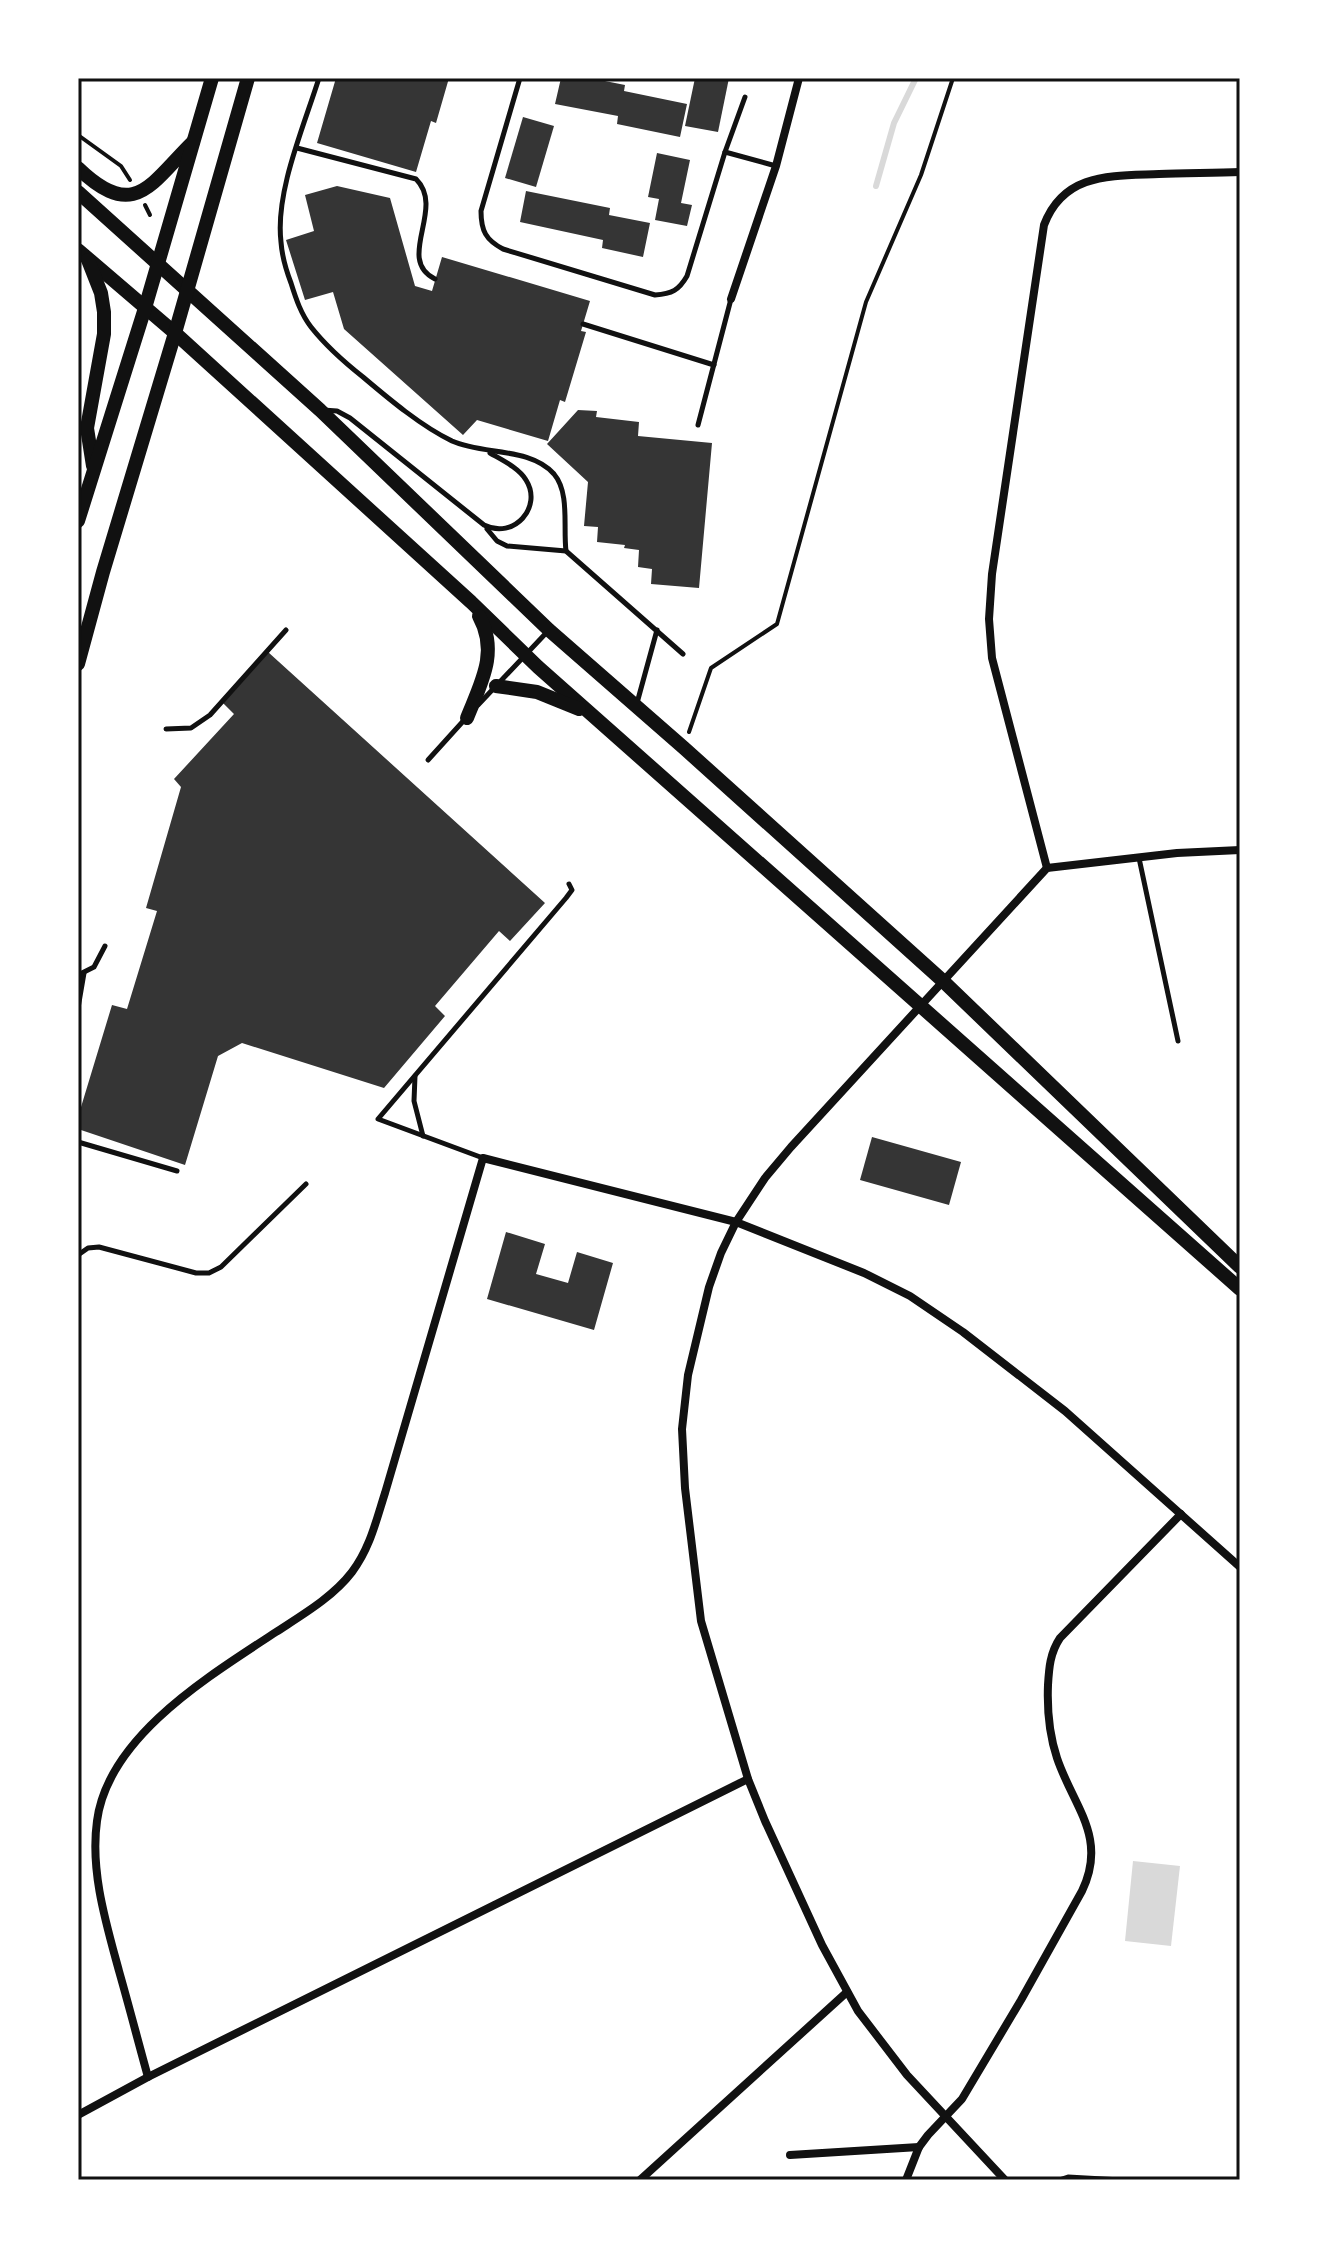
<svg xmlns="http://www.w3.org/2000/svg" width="1318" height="2258" viewBox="0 0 1318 2258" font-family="Overpass,sans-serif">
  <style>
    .water { fill: #d9d9d9 }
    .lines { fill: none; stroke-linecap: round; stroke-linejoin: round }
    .stream { stroke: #d9d9d9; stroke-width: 6 }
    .building { fill: #353535 }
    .path { stroke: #111; stroke-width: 4 }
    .service { stroke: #111; stroke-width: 5 }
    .minor { stroke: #111; stroke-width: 8 }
    .secondary { stroke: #111; stroke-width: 14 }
    .neatline { fill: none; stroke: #111; stroke-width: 3 }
  </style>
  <rect width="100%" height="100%" fill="#fff"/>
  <polygon class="water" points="1133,1861 1180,1866 1171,1946 1125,1941"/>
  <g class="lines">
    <polyline class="stream" points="876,186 894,123 916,78"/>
  </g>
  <g class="building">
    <polygon points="336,78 449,78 436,123 431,121 416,172 317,143"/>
    <polygon points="561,78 590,78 625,85 624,91 687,104 680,137 617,124 618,116 555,104"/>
    <polygon points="695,78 729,78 718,132 685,126"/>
    <polygon points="523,117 554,126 536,187 505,178"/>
    <polygon points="657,153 690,160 681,203 692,205 687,226 655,220 659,199 648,197"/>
    <polygon points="337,186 390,198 415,286 432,291 442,257 590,301 581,331 586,332 565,402 560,400 548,441 477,420 463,435 344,329 333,292 305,300 286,240 314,231 305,195"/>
    <polygon points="526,191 610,208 609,215 650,223 643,257 602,248 603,240 520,222"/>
    <polygon points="578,410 597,411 596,417 639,422 638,436 712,443 699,588 651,584 652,569 638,567 639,550 624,548 625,545 597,542 598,527 584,526 588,482 547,444"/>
    <polygon points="268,652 545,903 510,941 499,931 435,1006 445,1016 384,1088 242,1043 218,1056 185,1165 78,1129 78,1117 112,1005 127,1009 157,911 146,908 181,787 174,779 234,714 223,703"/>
    <polygon points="872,1137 961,1162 949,1205 860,1180"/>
    <polygon points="506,1232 545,1244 536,1274 568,1283 577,1252 613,1263 594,1330 487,1299"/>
  </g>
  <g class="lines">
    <g class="path">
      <polyline points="78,135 121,166 130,180"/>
      <polyline points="145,205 150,215"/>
      <polyline points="689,732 711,668 777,624 866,302 921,175 953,78"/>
    </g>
    <g class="service">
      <path d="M 319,78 C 304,126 275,192 281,242 C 282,256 286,270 291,283 C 296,299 301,314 311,327 C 326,346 344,362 363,377 C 389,399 421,426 452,441 C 483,455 530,447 554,474 C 570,493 563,527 566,551"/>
      <path d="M 520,78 L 481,211 C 481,231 486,240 503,249 L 655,295 C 672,294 679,290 687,276 L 725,152 L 745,97"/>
      <path d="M 297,148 L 416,179 C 446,209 395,259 435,279"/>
      <polyline points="725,152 776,166"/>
      <polyline points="583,324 714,365"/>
      <path d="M 323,410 L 337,411 L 350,418 L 484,525 C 514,540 543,507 526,480 C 519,468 502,460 490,453"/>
      <polyline points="698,425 731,299"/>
      <polyline points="487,529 497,541 507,546 566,551 683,654"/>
      <polyline points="637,703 657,630"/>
      <polyline points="478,705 548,631"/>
      <polyline points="166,729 191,728 210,715 286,630"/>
      <polyline points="428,760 466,718"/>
      <polyline points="1139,858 1178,1041"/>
      <polyline points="78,975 94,967 105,946"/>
      <polyline points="78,1008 84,973"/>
      <polyline points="415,1076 414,1101 423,1136"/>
      <polyline points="78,1142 177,1171"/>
      <polyline points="483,1158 378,1119 566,898 572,890 569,884"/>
      <polyline points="78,1255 88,1248 99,1247 196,1273 209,1273 221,1267 306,1184"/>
      <polyline points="1059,2180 1068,2177 1121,2180"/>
    </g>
    <g class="minor">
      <polyline points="731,299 776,166 799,78"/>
      <path d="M 1047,868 L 992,658 L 989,619 L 992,574 L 1044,225 C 1064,172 1112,176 1159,174 C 1186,173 1213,173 1240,172"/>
      <path d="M 148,2077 C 138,2041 129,2006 119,1971 C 106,1923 90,1871 97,1821 C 108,1736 211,1675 276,1632 C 302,1615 333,1597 352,1572 C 370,1548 376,1521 385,1493 L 483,1158 L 736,1222 L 864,1273 L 910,1296 L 963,1332 L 1065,1411 L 1240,1567"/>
      <polyline points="78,2115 148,2077 748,1779"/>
      <polyline points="790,2155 919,2147"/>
      <polyline points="640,2180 847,1992"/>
      <path d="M 906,2180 L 919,2147 L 928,2135 L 962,2099 L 1021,2000 L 1082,1891 C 1108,1837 1073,1806 1057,1758 C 1049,1734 1047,1710 1048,1685 C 1049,1668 1050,1653 1060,1638 L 1181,1514"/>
      <polyline points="1005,2180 907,2075 858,2011 822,1945 765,1821 748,1779 701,1621 685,1488 682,1429 688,1375 709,1287 721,1253 736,1222 765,1178 791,1147 1047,868 1177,853 1240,850"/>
    </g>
    <g class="secondary">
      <path d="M 78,168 C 135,223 151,183 193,142"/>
      <polyline points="78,192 320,410 549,630 684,748 943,981 1240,1267"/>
      <polyline points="78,250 175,333 471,602 538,667 1240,1289"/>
      <polyline points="88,260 101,293 104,312 104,334 87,428 93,466"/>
      <polyline points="78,521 145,308 212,78"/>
      <polyline points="78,664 103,572 175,333 248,78"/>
      <polyline points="496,686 537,692 579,709"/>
      <path d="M 467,718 C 481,683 499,652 479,616"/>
    </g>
  </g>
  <rect width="1318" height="2258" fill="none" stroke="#ffffff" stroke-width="160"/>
  <rect x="80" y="80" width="1158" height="2098" class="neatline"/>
</svg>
